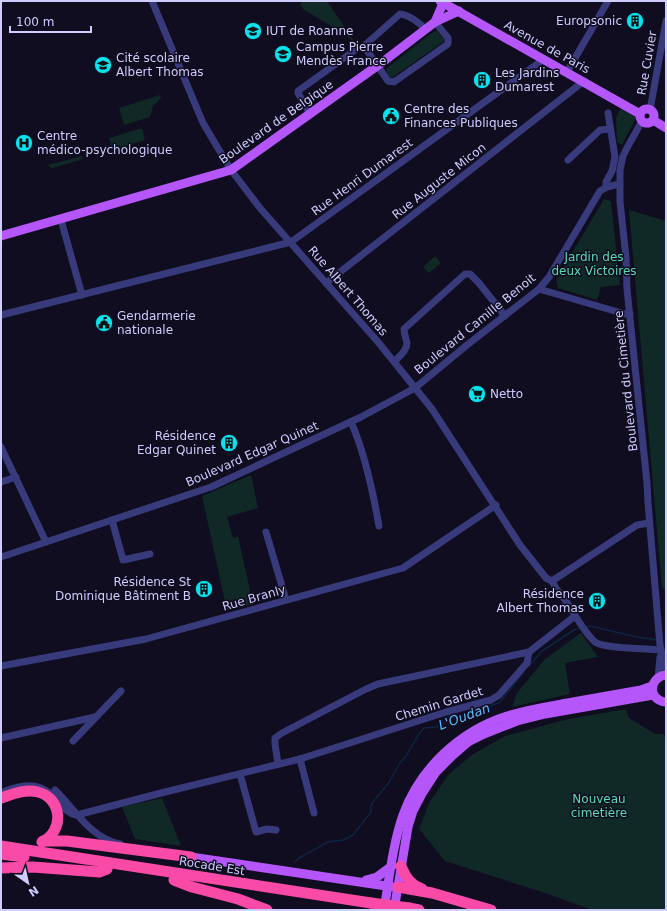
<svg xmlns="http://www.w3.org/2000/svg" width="667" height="911" viewBox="0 0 667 911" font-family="'DejaVu Sans',sans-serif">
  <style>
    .green { fill: #102826 }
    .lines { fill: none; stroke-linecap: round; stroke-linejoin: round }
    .stream { stroke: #0d2442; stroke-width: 1.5 }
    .minor { stroke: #393a7c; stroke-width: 7 }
    .major { stroke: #b556fb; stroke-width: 9 }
    .highway { stroke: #fa4aa7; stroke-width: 11 }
    .highway-bridge { stroke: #fa4aa7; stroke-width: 11 }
    .labels { text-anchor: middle; stroke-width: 3; stroke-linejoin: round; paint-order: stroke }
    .poi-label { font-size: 12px; fill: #cfccfe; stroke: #0f0d1f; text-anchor: start }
    .street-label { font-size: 12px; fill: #cfccfe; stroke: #0f0d1f }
    .park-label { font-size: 12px; fill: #5adbb4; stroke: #0f0d1f }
    .water-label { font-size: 13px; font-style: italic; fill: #5cb9fb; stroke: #0f0d1f }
  </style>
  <rect width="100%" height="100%" fill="#0f0d1f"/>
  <g class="green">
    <polygon points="302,1 327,1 356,44 345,34 304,10 300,5"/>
    <polygon points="437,31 444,39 443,42 393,77 390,77 386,71 387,68 433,32"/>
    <polygon points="160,95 161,98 153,106 150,117 124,125 119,108"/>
    <polygon points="620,109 623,109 636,118 622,145 617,142 616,118"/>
    <polygon points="142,128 145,140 113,150 109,138"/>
    <polygon points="82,156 83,159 53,168 51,168 48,165"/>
    <polygon points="604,199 611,201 620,285 601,287 597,300 558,288 556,280"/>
    <polygon points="629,210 666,221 666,591 662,588"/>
    <polygon points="435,256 441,263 429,273 423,267"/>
    <polygon points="251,475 258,508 227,517 233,538 238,536 253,604 227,611 202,496"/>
    <polygon points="581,633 598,657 565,663 570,694 512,707 517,693 545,659"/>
    <polygon points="626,709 629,718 655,734 664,734 666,744 666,910 592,910 545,893 445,861 419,829 429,803 449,774 473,754 505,736 568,719"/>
    <polygon points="162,798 181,846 135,839 122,807"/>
  </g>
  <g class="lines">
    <g class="stream">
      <polyline points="585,627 590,626 637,637 658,640"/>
      <polyline points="529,666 542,651 574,630 580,628"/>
      <polyline points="295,862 299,858 328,842 343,840 353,835 371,812 371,807 372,803 388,784 400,763 406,756 419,734 424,728 436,727 455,717 499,703 524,672"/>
    </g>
    <g class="minor">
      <polyline points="152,1 203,123 231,170 260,208 378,342 432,409 520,545 546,578 552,581"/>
      <path d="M 425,29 C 420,23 409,15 400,14 L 364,46 L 388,81 L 394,82 L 448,44 L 448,38 L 435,22"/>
      <polyline points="567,72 608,1"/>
      <polyline points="650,110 666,21"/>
      <polyline points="310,114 298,93 298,91 358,48 364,46"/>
      <polyline points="642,121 628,146 623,156 620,170 620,202 626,257 627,289 647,483 648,503 660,645 666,670"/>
      <polyline points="568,160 600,130 610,129"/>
      <polyline points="606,187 606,182 612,171 615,157 608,113"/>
      <polyline points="61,220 82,295"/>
      <polyline points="326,283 584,81"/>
      <polyline points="539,289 625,314 630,314"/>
      <polyline points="1,315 291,242 544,59"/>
      <path d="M 396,360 C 401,355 407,350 407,343 C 406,338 404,334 404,329 L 465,274 L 470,274 L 479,283 L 505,316"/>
      <path d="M 351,422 C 365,453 373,492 379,526"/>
      <polyline points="1,447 46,542"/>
      <polyline points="1,482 16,477"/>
      <polyline points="112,520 123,560 150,554"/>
      <polyline points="266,532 286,600"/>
      <polyline points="1,557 211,487 361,417 415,388 467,345 539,289 549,277 600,191 607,187 619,184"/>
      <path d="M 552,581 C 556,591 566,599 571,609 C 578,620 585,633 595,642 C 604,649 646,648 660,650"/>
      <polyline points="552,581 637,525 649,523"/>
      <polyline points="1,666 146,639 403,568 496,505"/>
      <polyline points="658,678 660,657"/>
      <polyline points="1,738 95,717"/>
      <polyline points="73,741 121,691"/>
      <polyline points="300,759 314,813"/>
      <polyline points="278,764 275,744 275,738 282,733 366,689 378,684 529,652"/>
      <polyline points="240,774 256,832 267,829 276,830"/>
      <path d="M 55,790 C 75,809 90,838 120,844"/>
      <path d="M 5,791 C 28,783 43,782 60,803 C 65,809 69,814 77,815 L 161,793 L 300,759 L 446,712 L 491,700 L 499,695 L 527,663 L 529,652 L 575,616"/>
    </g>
    <g class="major">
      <polyline points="440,1 640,114"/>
      <polyline points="435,22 459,11"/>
      <circle cx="647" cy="116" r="7"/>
      <polyline points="653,120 666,128"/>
      <polyline points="1,236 231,170 384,61 435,22 444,1"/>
      <path d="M 666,675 C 648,677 648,701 666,702"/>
      <polyline points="191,857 393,887"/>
      <polyline points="366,880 377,877 392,866"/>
      <path d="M 384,910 C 389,880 393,843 403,815 C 420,768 460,731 507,716 C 529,709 551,706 573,702 C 596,698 618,694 641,690 L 652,686"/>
      <polyline points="394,910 408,827 413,811 423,792 436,772 453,755 468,742 484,734 517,721 545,714 653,695"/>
    </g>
    <g class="highway">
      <path d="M 1,798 C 13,794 25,789 38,792 C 62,798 65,831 42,842"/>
      <polyline points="43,841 67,841 191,857"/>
      <polyline points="1,846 371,903"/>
      <polyline points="1,854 24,857"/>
      <path d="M 401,866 C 406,878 411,885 422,889"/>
      <polyline points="1,868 33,867 99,872 107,869"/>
      <polyline points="174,880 192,887 238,899 267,910"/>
      <polyline points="398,887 432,893 491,910"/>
      <polyline points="409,908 419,910"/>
    </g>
    <polyline class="highway-bridge" points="371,903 409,908"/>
  </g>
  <defs>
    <symbol id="building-disc" viewBox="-11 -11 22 22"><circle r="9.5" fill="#06e3ef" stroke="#0f0d1f"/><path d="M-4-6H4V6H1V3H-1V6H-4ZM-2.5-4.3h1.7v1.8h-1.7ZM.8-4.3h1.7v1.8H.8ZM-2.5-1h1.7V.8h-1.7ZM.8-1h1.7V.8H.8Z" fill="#111"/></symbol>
    <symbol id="university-disc" viewBox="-11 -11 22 22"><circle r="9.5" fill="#06e3ef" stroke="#0f0d1f"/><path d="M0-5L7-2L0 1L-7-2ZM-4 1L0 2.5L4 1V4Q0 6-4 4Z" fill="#111"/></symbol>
    <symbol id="school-disc" viewBox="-11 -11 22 22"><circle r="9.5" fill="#06e3ef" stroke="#0f0d1f"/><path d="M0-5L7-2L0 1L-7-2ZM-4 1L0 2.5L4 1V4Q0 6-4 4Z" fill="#111"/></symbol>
    <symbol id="civic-disc" viewBox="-11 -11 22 22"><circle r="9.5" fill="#06e3ef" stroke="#0f0d1f"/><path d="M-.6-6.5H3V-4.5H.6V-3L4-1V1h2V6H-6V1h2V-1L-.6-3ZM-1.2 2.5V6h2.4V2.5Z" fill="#111"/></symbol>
    <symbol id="hospital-disc" viewBox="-11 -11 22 22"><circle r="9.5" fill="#06e3ef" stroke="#0f0d1f"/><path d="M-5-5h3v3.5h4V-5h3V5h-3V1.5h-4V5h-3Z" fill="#111"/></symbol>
    <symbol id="supermarket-disc" viewBox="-11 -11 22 22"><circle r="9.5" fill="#06e3ef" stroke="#0f0d1f"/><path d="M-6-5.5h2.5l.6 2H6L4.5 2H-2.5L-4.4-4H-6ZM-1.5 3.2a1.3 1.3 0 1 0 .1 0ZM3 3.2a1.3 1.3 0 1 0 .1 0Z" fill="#111"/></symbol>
  </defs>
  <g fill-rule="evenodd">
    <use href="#building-disc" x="625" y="11" width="20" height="20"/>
    <use href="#university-disc" x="243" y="21" width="20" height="20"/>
    <use href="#university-disc" x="273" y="44" width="20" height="20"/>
    <use href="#school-disc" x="93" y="55" width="20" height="20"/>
    <use href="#building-disc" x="472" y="70" width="20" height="20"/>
    <use href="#civic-disc" x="381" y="106" width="20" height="20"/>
    <use href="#hospital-disc" x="14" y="133" width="20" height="20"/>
    <use href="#civic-disc" x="94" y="313" width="20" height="20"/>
    <use href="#supermarket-disc" x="467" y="384" width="20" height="20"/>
    <use href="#building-disc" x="219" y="433" width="20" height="20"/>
    <use href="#building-disc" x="194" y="579" width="20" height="20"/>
    <use href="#building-disc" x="587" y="591" width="20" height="20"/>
  </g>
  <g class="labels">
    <g class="poi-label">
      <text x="622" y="25" text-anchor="end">Europsonic</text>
      <text x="266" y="35">IUT de Roanne</text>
      <text x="296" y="51">Campus Pierre<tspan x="296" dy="14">Mendès France</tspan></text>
      <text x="116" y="62">Cité scolaire<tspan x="116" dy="14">Albert Thomas</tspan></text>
      <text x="495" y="77">Les Jardins<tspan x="495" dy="14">Dumarest</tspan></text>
      <text x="404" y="113">Centre des<tspan x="404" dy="14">Finances Publiques</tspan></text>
      <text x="37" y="140">Centre<tspan x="37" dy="14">médico-psychologique</tspan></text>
      <text x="117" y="320">Gendarmerie<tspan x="117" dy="14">nationale</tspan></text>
      <text x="490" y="398">Netto</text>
      <text x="216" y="440" text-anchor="end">Résidence<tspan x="216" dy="14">Edgar Quinet</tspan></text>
      <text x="191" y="586" text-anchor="end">Résidence St<tspan x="191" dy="14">Dominique Bâtiment B</tspan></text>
      <text x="584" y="598" text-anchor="end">Résidence<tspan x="584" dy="14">Albert Thomas</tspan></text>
    </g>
    <g class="street-label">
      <text transform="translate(547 47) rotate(29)" y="4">Avenue de Paris</text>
      <text transform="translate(647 63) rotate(-80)" y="4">Rue Cuvier</text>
      <text transform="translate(276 122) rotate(-35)" y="4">Boulevard de Belgique</text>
      <text transform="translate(362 177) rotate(-36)" y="4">Rue Henri Dumarest</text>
      <text transform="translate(439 181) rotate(-38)" y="4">Rue Auguste Micon</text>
      <text transform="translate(348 291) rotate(49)" y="4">Rue Albert Thomas</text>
      <text transform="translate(475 324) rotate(-39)" y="4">Boulevard Camille Benoit</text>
      <text transform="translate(626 381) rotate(-96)" y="4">Boulevard du Cimetière</text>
      <text transform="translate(252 454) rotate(-24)" y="4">Boulevard Edgar Quinet</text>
      <text transform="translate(254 598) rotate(-16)" y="4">Rue Branly</text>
      <text transform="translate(439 704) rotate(-17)" y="4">Chemin Gardet</text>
      <text transform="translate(212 866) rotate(9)" y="4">Rocade Est</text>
    </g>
    <g class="park-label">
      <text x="594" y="261">Jardin des<tspan x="594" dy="14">deux Victoires</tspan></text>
      <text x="599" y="803">Nouveau<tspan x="599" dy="14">cimetière</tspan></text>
    </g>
    <g class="water-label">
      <text transform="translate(464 716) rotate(-20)" y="5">L'Oudan</text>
    </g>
  </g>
  <rect width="667" height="911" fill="none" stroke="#cfccfe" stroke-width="4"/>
  <g transform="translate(28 883) rotate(146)" stroke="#0f0d1f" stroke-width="3" paint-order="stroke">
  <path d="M0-3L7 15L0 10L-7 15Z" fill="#cfccfe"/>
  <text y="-6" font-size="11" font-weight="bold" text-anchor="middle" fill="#cfccfe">N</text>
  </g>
  <path d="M10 26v6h81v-6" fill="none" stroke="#cfccfe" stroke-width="2"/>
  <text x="16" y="26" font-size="12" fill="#cfccfe" stroke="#0f0d1f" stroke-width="3" paint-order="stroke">100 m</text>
</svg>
